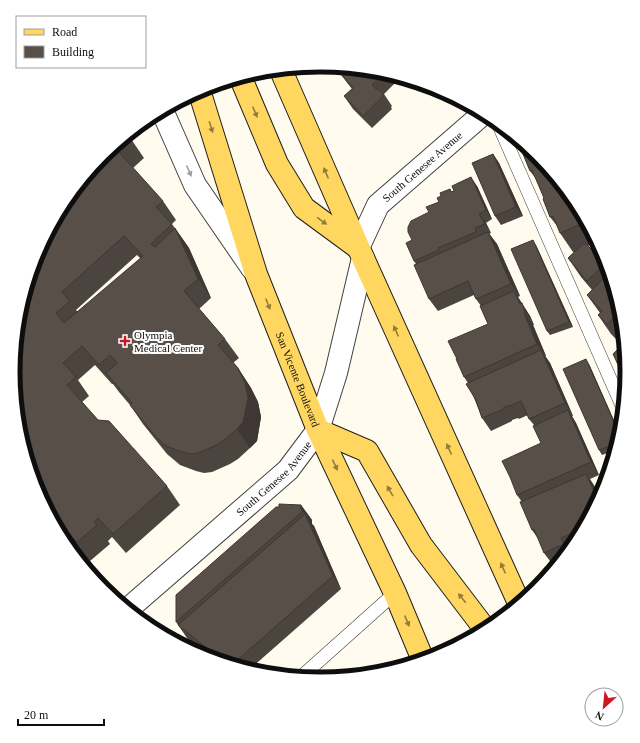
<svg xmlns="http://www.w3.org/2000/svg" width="640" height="743" viewBox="0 0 640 743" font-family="Georgia,serif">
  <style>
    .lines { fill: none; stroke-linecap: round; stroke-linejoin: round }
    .lane-casing { stroke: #414141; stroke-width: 14 }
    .street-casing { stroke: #414141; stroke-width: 24 }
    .primary-casing { stroke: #1f1f1f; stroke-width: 24 }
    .lane { stroke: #fff; stroke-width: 13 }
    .street { stroke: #fff; stroke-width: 22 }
    .primary { stroke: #ffd65f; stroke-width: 22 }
    .wall { fill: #4c443f; fill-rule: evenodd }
    .shaded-wall { fill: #3e3733 }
    .building { fill: #584f49; stroke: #3e3733; fill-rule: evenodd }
    .oneway { fill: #937c3b }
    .oneway2 { fill: #9f9f9f }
    .poi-dot { fill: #cb1923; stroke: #fff; stroke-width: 1.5 }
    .labels { text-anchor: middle; stroke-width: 4; stroke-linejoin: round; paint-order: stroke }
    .street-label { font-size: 11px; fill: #0e0e0e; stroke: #fff }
    .poi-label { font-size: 11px; fill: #0e0e0e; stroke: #fff; text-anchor: start }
    .rim { fill: none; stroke: #0e0e0e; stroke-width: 5 }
  </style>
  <rect width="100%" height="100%" fill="#fffcef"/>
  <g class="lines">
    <defs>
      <g id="lane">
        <polyline points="497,121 623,408"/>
        <polyline points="301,677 395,593"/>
      </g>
      <g id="street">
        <polyline points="162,110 195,185 252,268"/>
        <path id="s1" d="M 358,248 L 378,205 L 484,113"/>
        <path id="s2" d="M 128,609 L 288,470 L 318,430 L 336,373 L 363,258"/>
      </g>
      <g id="primary">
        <polyline points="280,68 363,258 519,603"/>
        <polyline points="240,76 277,164 304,208 357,247"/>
        <path id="s3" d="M 199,90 L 256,274 L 318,430 L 395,593 L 423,660"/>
        <polyline points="318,430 367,451 421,545 485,629"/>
      </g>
    </defs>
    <use href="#lane" class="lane-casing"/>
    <use href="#street" class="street-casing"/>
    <use href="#primary" class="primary-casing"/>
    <use href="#lane" class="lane"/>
    <use href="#street" class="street"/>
    <use href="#primary" class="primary"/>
  </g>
  <g class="wall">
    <polygon points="336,68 380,70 410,80 406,84 402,79 400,80 399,79 384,94 392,106 391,107 392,109 372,128 353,109 344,96 352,89 345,80"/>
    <polygon points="414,81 430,86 424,91"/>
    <polygon points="518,138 575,201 597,242 588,246 593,251 604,254 621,312 624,340 620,343 611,334 598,315 600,313 587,295 592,290 581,277 568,258 575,252 573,252 560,233 558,227 550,217 544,198 537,180 530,171 523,154 521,151"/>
    <path d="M 131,139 L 144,158 L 133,168 L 163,201 L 176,220 L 172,224 L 189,248 L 211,298 L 199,309 L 225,339 L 239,358 L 233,363 L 238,368 L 251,388 L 258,402 L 261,417 L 257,441 L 250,448 L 238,459 L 230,464 L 212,472 L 204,473 L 196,471 L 180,465 L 167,454 L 143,424 L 130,405 L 119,392 L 113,384 L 112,384 L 95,365 L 78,380 L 89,396 L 82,402 L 98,420 L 167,486 L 180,505 L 126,553 L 112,537 L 108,541 L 110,544 L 90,561 L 62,532 L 59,528 L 56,525 L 36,489 L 19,431 L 103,154 ZM 137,255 L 141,259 L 78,312 L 76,310 Z"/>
    <polygon points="493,154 499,163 523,216 501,225 495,216"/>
    <polygon points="477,186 492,219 486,223 491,233 489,234 497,244 520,296 518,297 530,316 534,325 533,325 546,356 545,356 550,363 573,416 572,416 576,423 599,475 590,479 595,487 600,497 575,542 558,563 553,565 544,553 539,540 532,530 522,502 517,495 541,443 534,425 529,419 528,415 519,419 518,418 512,420 512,421 491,431 482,418 468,383 464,377 457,359 488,324 481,306 476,299 474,295 438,311 429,299 416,264 414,261 412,240 429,212 439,202 441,196 450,189 452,192"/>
    <polygon points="536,245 573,327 550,335 547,331"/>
    <polygon points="589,364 620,434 616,450 602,455 599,450"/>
    <polygon points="301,505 312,520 312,524 314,526 341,589 250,669 213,658 187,638 176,622 279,507"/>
  </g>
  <g class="shaded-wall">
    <polygon points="493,154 499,163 523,216 516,207"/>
    <polygon points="471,177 477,186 492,219 486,210"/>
    <polygon points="479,214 486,223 491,233 485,224"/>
    <polygon points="175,228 189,248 211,298 198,279"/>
    <polygon points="488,232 497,244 520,296 511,284"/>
    <polygon points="533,240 536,245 573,327 569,322"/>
    <polygon points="514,291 530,316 534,325 520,304"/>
    <polygon points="524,313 533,325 546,356 537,344"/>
    <polygon points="541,350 550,363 573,416 565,403"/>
    <polygon points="586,359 589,364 620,434 620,436"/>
    <polygon points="238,368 251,388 258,402 261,417 257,441 250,448 237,429"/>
    <polygon points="568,410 576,423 599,475 591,462"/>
    <polygon points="586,474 595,487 600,497 598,500"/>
    <polygon points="301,505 312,520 312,524 314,526 341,589 333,576 305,514 301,510"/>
    <polygon points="561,538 569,550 568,551 564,544"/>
  </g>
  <g class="building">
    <polygon points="338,66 380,70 385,72 372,85 377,90 378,89 383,94 382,95 383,96 363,116 344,96 353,88 336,68"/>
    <path d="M 127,135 L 131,139 L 118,151 L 163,201 L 156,207 L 172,224 L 151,244 L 155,247 L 175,228 L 198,279 L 184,291 L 225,339 L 218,345 L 238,368 L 245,383 L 248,398 L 243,422 L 237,429 L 224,440 L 217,445 L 198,453 L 191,454 L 182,452 L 166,446 L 154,435 L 130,405 L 132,403 L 106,373 L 117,363 L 110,355 L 99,365 L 82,346 L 63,363 L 76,377 L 67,385 L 98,420 L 109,421 L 167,486 L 113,534 L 98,518 L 94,522 L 97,525 L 77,542 L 50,514 L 49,513 L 52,511 L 48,507 L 47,508 L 36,489 L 19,431 L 13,371 L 19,311 L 36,254 L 65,201 L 103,154 ZM 124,236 L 143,256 L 64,323 L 56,313 L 70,301 L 62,292 Z"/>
    <polygon points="518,138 537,155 575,201 586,222 560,233 553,216 550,217 543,199 544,198 532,170 530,171 523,154 526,153 521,151 516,141"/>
    <polygon points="493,154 516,207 495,216 472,163"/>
    <polygon points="471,177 486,210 479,214 485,224 475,228 476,232 438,248 439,250 414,261 406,243 412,240 408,232 408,227 411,221 429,212 426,207 439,202 437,198 441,196 440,193 450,189 451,192 454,191 452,186"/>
    <polygon points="488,232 511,284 476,299 468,281 429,299 414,265"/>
    <polygon points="533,240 569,322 547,331 511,249"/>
    <polygon points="583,244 586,244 593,251 596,248 598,244 604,254 606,263 587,281 568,258"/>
    <polygon points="609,273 621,311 607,324 598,315 602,311 587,295"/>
    <polygon points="514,291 520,304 522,303 525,312 524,313 537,344 464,377 456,359 457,359 448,341 488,324 480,306"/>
    <polygon points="624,343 627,372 626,382 613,354"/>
    <polygon points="541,350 565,403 529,419 521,401 510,406 510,405 503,408 504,409 482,418 476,400 466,384"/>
    <polygon points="586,359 620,436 618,443 599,450 563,369"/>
    <polygon points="568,410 591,462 517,495 510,477 502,461 541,443 533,426"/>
    <polygon points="610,469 608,475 606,470"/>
    <polygon points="586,474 597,498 594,499 596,503 582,529 561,538 564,544 544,553 534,529 532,530 520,502"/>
    <polygon points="279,504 301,505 301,510 303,511 176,622 176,595 276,507 279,507"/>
    <polygon points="305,514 333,576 233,664 224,662 178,625"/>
  </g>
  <defs><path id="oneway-solid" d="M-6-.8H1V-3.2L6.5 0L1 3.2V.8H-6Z"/></defs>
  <g class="oneway">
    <use href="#oneway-solid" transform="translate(255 112) rotate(67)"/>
    <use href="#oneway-solid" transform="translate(211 127) rotate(73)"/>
    <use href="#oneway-solid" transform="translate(326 173) rotate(-113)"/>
    <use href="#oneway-solid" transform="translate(322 221) rotate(36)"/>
    <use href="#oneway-solid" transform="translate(268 304) rotate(68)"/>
    <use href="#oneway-solid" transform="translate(396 331) rotate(-114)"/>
    <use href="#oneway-solid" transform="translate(449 449) rotate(-114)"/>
    <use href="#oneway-solid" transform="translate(335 465) rotate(65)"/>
    <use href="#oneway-solid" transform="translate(390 491) rotate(-120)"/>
    <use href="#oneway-solid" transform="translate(503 568) rotate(-114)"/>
    <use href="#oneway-solid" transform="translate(462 598) rotate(-128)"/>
    <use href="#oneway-solid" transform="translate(407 621) rotate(67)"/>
  </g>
  <use class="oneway2" href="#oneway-solid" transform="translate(189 171) rotate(66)"/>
  <path class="poi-dot" d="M123 335h4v4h4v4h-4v4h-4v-4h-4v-4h4z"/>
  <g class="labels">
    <g class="street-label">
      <text dy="4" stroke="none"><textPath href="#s1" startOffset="106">South Genesee Avenue</textPath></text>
      <text dy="4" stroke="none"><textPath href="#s3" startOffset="306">San Vicente Boulevard</textPath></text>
      <text dy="4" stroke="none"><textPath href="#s2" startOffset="196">South Genesee Avenue</textPath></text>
    </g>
    <g class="poi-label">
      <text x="134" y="339">Olympia<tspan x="134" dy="13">Medical Center</tspan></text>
    </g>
  </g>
  <path d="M0 0H640V743H0ZM20 372a300 300 0 1 1 600 0a300 300 0 1 1-600 0Z" fill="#fff" fill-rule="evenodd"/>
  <path class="rim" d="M20 372a300 300 0 1 1 600 0a300 300 0 1 1-600 0Z"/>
  <rect x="16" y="16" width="130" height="52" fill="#ffffff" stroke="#9f9f9f"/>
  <rect x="24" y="29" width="20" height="6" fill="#ffd65f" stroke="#9f9f9f"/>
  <text x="52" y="36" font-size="12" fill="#0e0e0e">Road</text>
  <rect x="24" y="46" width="20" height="12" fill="#584f49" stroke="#9f9f9f"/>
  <text x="52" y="56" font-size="12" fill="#0e0e0e">Building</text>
  <g transform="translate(604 707) rotate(207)"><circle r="19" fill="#ffffff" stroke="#9f9f9f"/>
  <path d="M0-3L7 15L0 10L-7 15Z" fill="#cb1923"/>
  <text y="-6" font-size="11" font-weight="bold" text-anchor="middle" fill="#0e0e0e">N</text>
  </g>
  <path d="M18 719v6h86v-6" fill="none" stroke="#0e0e0e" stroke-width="2"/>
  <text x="24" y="719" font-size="12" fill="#0e0e0e" stroke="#ffffff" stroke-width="3" paint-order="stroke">20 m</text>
</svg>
